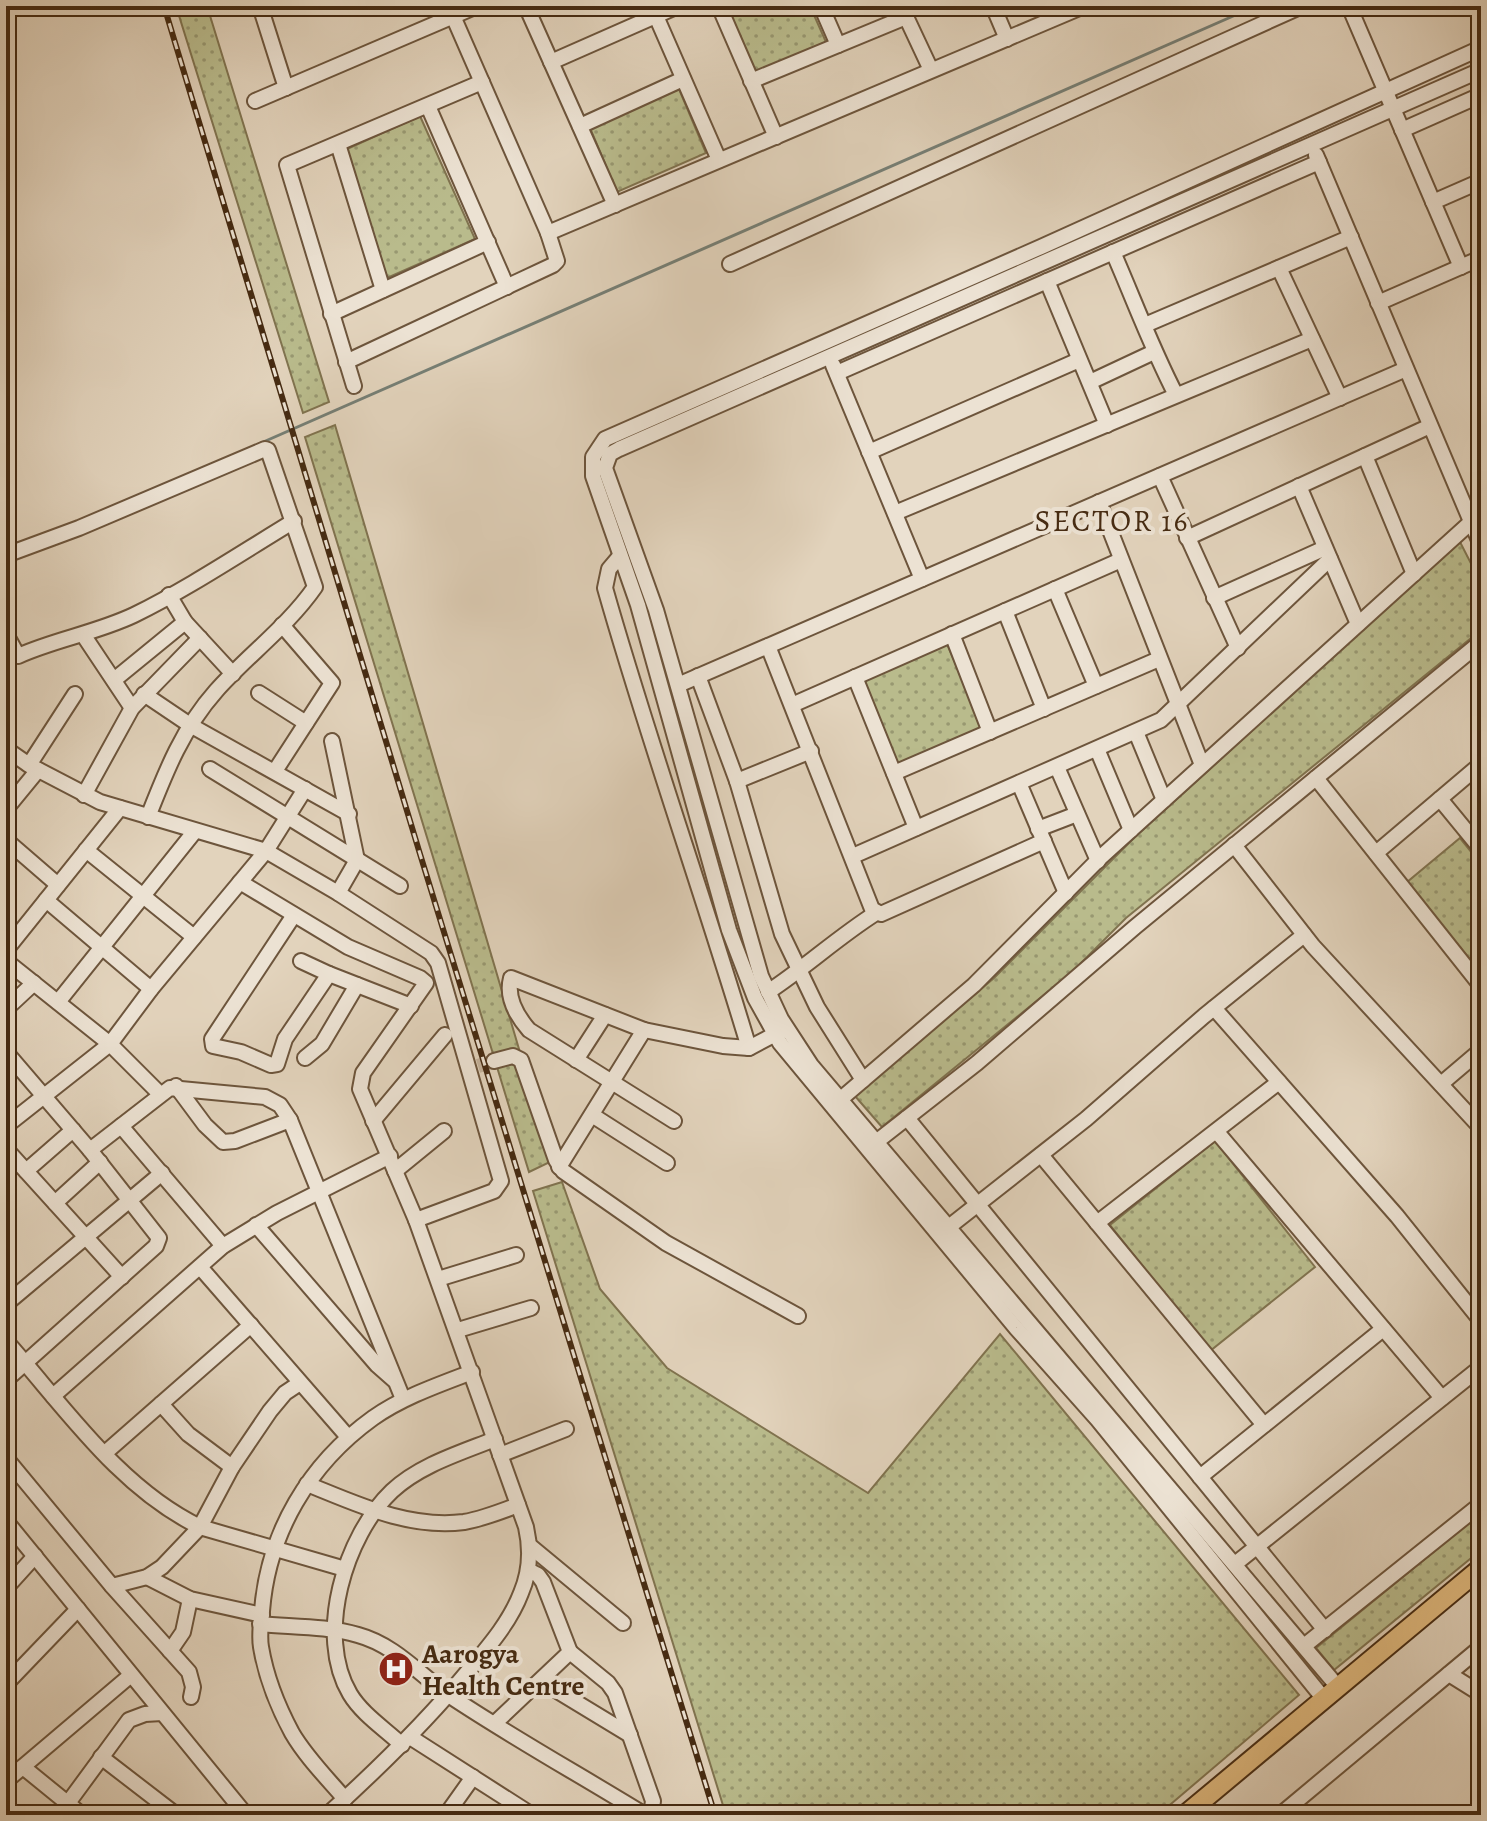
<svg xmlns="http://www.w3.org/2000/svg" width="1487" height="1821" viewBox="0 0 1487 1821" font-family="Alegreya,serif">
  <style>
    .grass { fill: url(#grass-dots); stroke: #80734f; stroke-width: 2 }
    .lines { fill: none; stroke-linecap: round; stroke-linejoin: round }
    .stream { stroke: #767f75; stroke-width: 3 }
    .minor-tunnel { stroke: #c3b19a; stroke-width: 14; stroke-dasharray: 14 7; stroke-linecap: butt }
    .minor-casing { stroke: #6d553c; stroke-width: 18 }
    .major-casing { stroke: #462b12; stroke-width: 22 }
    .minor { stroke: #ece2d3; stroke-width: 14 }
    .major { stroke: #e1ba7e; stroke-width: 18 }
    .rail-casing { stroke: #462b12; stroke-width: 6 }
    .rail { stroke: #ece2d3; stroke-width: 3; stroke-dasharray: 9; stroke-linecap: butt }
    .labels { text-anchor: middle; stroke-width: 8; stroke-linejoin: round; paint-order: stroke }
    .poi-label { font-size: 28px; font-weight: bold; fill: #462b12; stroke: #ece2d3; text-anchor: start }
    .neighbourhood-label { font-size: 30px; letter-spacing: 2px; fill: #462b12; stroke: #ece2d3 }
  </style>
  <defs>
    <pattern id="grass-dots" width="8" height="8" patternUnits="userSpaceOnUse" patternTransform="scale(2)"><rect width="8" height="8" fill="#b9bb8c"/><path d="M2 2h.1M6 6h.1" fill="none" stroke="#989871" stroke-width="1.8" stroke-linecap="round"/></pattern>
  </defs>
  <rect width="100%" height="100%" fill="#e2d3bc"/>
  <filter id="stains"><feTurbulence type="fractalNoise" baseFrequency=".0025" numOctaves="4"/><feColorMatrix values="0 0 0 0 .2 0 0 0 0 .09 0 0 0 0 .02 0 0 0 .5 -.17"/></filter>
  <radialGradient id="worn" r=".72"><stop offset=".6" stop-color="#630" stop-opacity="0"/><stop offset="1" stop-color="#630" stop-opacity=".3"/></radialGradient>
  <g class="grass">
    <polygon points="176,6 207,6 329,402 303,413"/>
    <polygon points="727,6 810,6 826,42 755,73"/>
    <polygon points="679,89 706,153 617,192 590,128"/>
    <polygon points="420,116 475,239 387,278 347,149"/>
    <polygon points="335,425 552,1161 529,1172 305,437"/>
    <polygon points="1460,542 1481,583 1481,630 1126,918 1072,972 882,1127 855,1096 994,978 1136,836"/>
    <polygon points="947,644 983,727 898,765 861,681"/>
    <polygon points="1460,838 1481,864 1481,973 1406,883"/>
    <polygon points="1215,1141 1315,1267 1210,1351 1110,1225"/>
    <polygon points="562,1182 600,1289 667,1368 868,1493 1000,1334 1299,1695 1158,1815 726,1815 533,1191"/>
    <polygon points="1481,1513 1481,1550 1334,1670 1316,1648"/>
  </g>
  <g class="lines">
    <g class="stream">
      <polyline points="261,443 1256,6"/>
      <polyline points="6,545 22,542"/>
    </g>
    <polyline class="minor-tunnel" points="478,1066 494,1061"/>
    <defs>
      <g id="minor">
        <polyline points="260,6 286,88"/>
        <polyline points="526,6 615,205"/>
        <polyline points="719,6 776,137"/>
        <polyline points="821,6 838,45"/>
        <polyline points="901,6 931,70"/>
        <polyline points="993,6 1007,39"/>
        <polyline points="1349,6 1461,267"/>
        <polyline points="656,16 719,160"/>
        <polyline points="551,62 678,6"/>
        <polyline points="751,81 906,17"/>
        <polyline points="255,101 477,6"/>
        <polyline points="428,106 507,287"/>
        <polyline points="580,126 683,79"/>
        <polyline points="1402,130 1481,95"/>
        <polyline points="338,144 383,290"/>
        <polyline points="1316,155 1481,545"/>
        <polyline points="1433,202 1481,181"/>
        <polyline points="548,233 1084,6"/>
        <path d="M 1113,252 C 1134,300 1152,349 1176,395"/>
        <polyline points="730,264 1302,6"/>
        <polyline points="1279,268 1340,398"/>
        <polyline points="1047,281 1107,425"/>
        <polyline points="1378,303 1481,258"/>
        <polyline points="331,314 488,242"/>
        <polyline points="1145,325 1351,237"/>
        <polyline points="346,362 553,265 557,261 548,233 453,16"/>
        <polyline points="833,365 922,579"/>
        <polyline points="837,373 1319,162"/>
        <polyline points="1090,382 1154,352"/>
        <polyline points="354,386 287,165 482,82"/>
        <polyline points="869,452 1079,360"/>
        <polyline points="1365,456 1414,574"/>
        <polyline points="1160,476 1238,648"/>
        <polyline points="1299,486 1358,624"/>
        <polyline points="1099,502 1202,765"/>
        <polyline points="895,513 1312,339"/>
        <polyline points="1187,538 1430,426"/>
        <path d="M 6,555 L 79,528 L 265,449 L 268,450 L 315,587 C 288,626 247,656 216,691 C 183,728 166,771 148,817"/>
        <path d="M 620,556 L 609,569 L 605,588 C 649,743 703,894 749,1048"/>
        <polyline points="1055,589 1096,686"/>
        <polyline points="169,595 185,622 233,674"/>
        <polyline points="1214,598 1325,548"/>
        <polyline points="1005,611 1044,709"/>
        <path d="M 6,634 L 18,656 C 56,639 96,633 134,615 C 189,588 241,553 294,521"/>
        <polyline points="952,634 990,732"/>
        <polyline points="84,636 132,708"/>
        <polyline points="768,646 872,909 881,914 1044,841"/>
        <polyline points="698,676 737,781 782,934 817,1007 863,1080"/>
        <polyline points="855,677 916,828"/>
        <polyline points="114,680 185,622"/>
        <polyline points="678,685 1406,369"/>
        <polyline points="259,693 306,723"/>
        <polyline points="144,694 190,725 349,814"/>
        <polyline points="792,705 1121,560"/>
        <polyline points="1136,732 1164,800"/>
        <polyline points="332,741 357,860 338,893"/>
        <polyline points="6,749 29,765 100,802 266,851 338,893 431,953 438,963 501,1181 494,1191 416,1220"/>
        <polyline points="1097,749 1131,830"/>
        <polyline points="29,765 75,694"/>
        <polyline points="1057,767 1098,861"/>
        <polyline points="210,769 400,886"/>
        <polyline points="275,771 332,683 282,625"/>
        <polyline points="894,773 1159,659"/>
        <polyline points="1316,778 1481,986"/>
        <polyline points="737,781 811,751"/>
        <polyline points="1019,783 1066,893"/>
        <polyline points="84,795 132,708 200,638"/>
        <polyline points="1440,799 1481,849"/>
        <polyline points="6,809 38,770"/>
        <polyline points="1038,829 1077,814"/>
        <polyline points="6,840 58,885"/>
        <polyline points="1234,845 1313,946 1481,1128"/>
        <polyline points="86,850 194,937"/>
        <polyline points="1376,853 1481,764"/>
        <polyline points="853,856 1161,720 1330,559"/>
        <path d="M 240,882 L 348,947 L 420,978 L 426,983 L 363,1073 L 360,1089 L 416,1220 L 526,1527 C 531,1549 530,1572 521,1593 C 510,1622 489,1646 469,1670 C 426,1722 378,1769 327,1815"/>
        <polyline points="46,900 151,989"/>
        <polyline points="294,915 212,1039 213,1046 241,1052 271,1065 277,1064 285,1039 329,974 301,961"/>
        <polyline points="6,950 120,808"/>
        <polyline points="6,961 110,1044 160,1094"/>
        <polyline points="329,974 411,1006"/>
        <path d="M 768,992 C 806,967 838,937 876,913"/>
        <polyline points="58,1002 195,831"/>
        <polyline points="1214,1008 1397,1216 1481,1321"/>
        <polyline points="6,1009 34,983"/>
        <polyline points="6,1052 90,1150 159,1238 156,1246 6,1380"/>
        <polyline points="305,1058 322,1044 357,985"/>
        <polyline points="576,1060 605,1015"/>
        <polyline points="494,1061 513,1056 521,1060 556,1160 563,1171 666,1243 798,1316"/>
        <polyline points="1441,1084 1481,1050"/>
        <polyline points="176,1086 205,1125 223,1142 235,1141 290,1120"/>
        <polyline points="835,1104 974,985 1101,857 1481,513"/>
        <polyline points="592,1115 667,1163"/>
        <polyline points="907,1118 1325,1630"/>
        <polyline points="373,1121 445,1035"/>
        <path d="M 674,1121 L 529,1030 C 516,1015 506,997 511,978 L 644,1030 L 723,1046 L 749,1048 L 783,1030"/>
        <polyline points="6,1126 110,1044 151,989 266,851 305,789"/>
        <polyline points="121,1126 223,1246"/>
        <polyline points="1217,1132 1442,1398"/>
        <polyline points="871,1146 977,1063 1135,927 1481,642"/>
        <polyline points="6,1149 122,1277"/>
        <polyline points="90,1150 170,1088 265,1097 280,1105 290,1120 403,1399"/>
        <polyline points="1041,1155 1264,1425"/>
        <polyline points="559,1167 644,1030"/>
        <polyline points="26,1171 73,1130"/>
        <polyline points="395,1171 444,1131"/>
        <polyline points="55,1203 100,1162"/>
        <polyline points="1097,1223 1279,1082"/>
        <polyline points="256,1225 377,1365 394,1380"/>
        <polyline points="950,1226 1086,1119 1204,1016 1304,935"/>
        <polyline points="200,1267 348,1437"/>
        <polyline points="438,1279 516,1255"/>
        <polyline points="6,1304 162,1173"/>
        <polyline points="458,1330 531,1308"/>
        <path d="M 6,1341 C 64,1406 119,1488 200,1527 L 345,1569"/>
        <polyline points="53,1396 223,1246 277,1213 390,1156"/>
        <polyline points="161,1404 188,1434 232,1467"/>
        <polyline points="105,1453 251,1325"/>
        <polyline points="500,1455 566,1429"/>
        <polyline points="6,1458 112,1586 189,1672 193,1687 191,1697"/>
        <polyline points="1200,1477 1383,1329"/>
        <path d="M 307,1484 C 357,1504 408,1529 464,1522 C 482,1519 500,1512 518,1505"/>
        <polyline points="6,1521 246,1815"/>
        <polyline points="530,1546 623,1623"/>
        <polyline points="1235,1564 1481,1367"/>
        <polyline points="147,1577 190,1599 262,1615"/>
        <polyline points="112,1586 147,1577 162,1567 200,1527 232,1467 270,1411 285,1393 300,1383"/>
        <polyline points="6,1588 35,1556"/>
        <path d="M 260,1624 C 293,1627 327,1626 358,1635 C 395,1645 420,1675 450,1696 C 513,1738 580,1775 645,1815"/>
        <polyline points="1304,1646 1481,1504"/>
        <polyline points="170,1651 183,1632 190,1599"/>
        <polyline points="570,1652 608,1683 615,1693 653,1801 651,1815"/>
        <polyline points="1449,1674 1481,1694"/>
        <polyline points="541,1681 630,1735"/>
        <polyline points="6,1684 78,1609"/>
        <polyline points="1338,1687 811,1065 781,1019 761,976 656,610 605,468 610,454 619,449 1481,70"/>
        <polyline points="1324,1699 1098,1420 1016,1328 780,1043 755,998 729,930 638,605 593,476 593,457 605,439 1041,247 1481,48"/>
        <polyline points="495,1723 570,1652 543,1582 538,1575 528,1570"/>
        <polyline points="410,1737 532,1815"/>
        <path d="M 402,1745 C 385,1729 362,1714 350,1694 C 315,1635 345,1536 392,1491 C 420,1465 460,1453 495,1439"/>
        <polyline points="101,1757 175,1814"/>
        <polyline points="23,1767 82,1815"/>
        <polyline points="6,1781 131,1675"/>
        <path d="M 345,1799 C 327,1778 306,1757 292,1733 C 278,1707 266,1677 261,1647 C 259,1636 261,1623 262,1611 C 268,1533 309,1464 373,1418 C 403,1397 438,1385 472,1372"/>
        <polyline points="68,1803 129,1720 145,1714 162,1713"/>
        <polyline points="446,1815 473,1777"/>
        <polyline points="1280,1815 1481,1647"/>
      </g>
      <polyline id="major" points="1185,1815 1481,1568"/>
    </defs>
    <use href="#minor" class="minor-casing"/>
    <use href="#major" class="major-casing"/>
    <use href="#minor" class="minor"/>
    <use href="#major" class="major"/>
    <defs>
      <polyline id="rail" points="164,6 420,854 715,1815"/>
    </defs>
    <use href="#rail" class="rail-casing"/>
    <use href="#rail" class="rail"/>
  </g>
  <defs>
    <symbol id="hospital-disc" viewBox="-11 -11 22 22"><circle r="9.5" fill="#8f2418" stroke="#ece2d3"/><path d="M-5-5h3v3.5h4V-5h3V5h-3V1.5h-4V5h-3Z" fill="#fff"/></symbol>
  </defs>
  <g fill-rule="evenodd">
    <use href="#hospital-disc" x="376" y="1649" width="40" height="40"/>
  </g>
  <g class="labels">
    <g class="poi-label">
      <text x="422" y="1663">Aarogya<tspan x="422" dy="32">Health Centre</tspan></text>
    </g>
    <g class="neighbourhood-label">
      <text x="1112" y="531">SECTOR 16</text>
    </g>
  </g>
  <rect width="1487" height="1821" fill="none" stroke="#e2d3bc" stroke-width="32"/>
  <rect x="8" y="8" width="1471" height="1805" fill="none" stroke="#462b12" stroke-width="4"/>
  <rect x="16" y="16" width="1455" height="1789" fill="none" stroke="#462b12" stroke-width="2"/>
  <rect width="100%" height="100%" filter="url(#stains)"/>
  <rect width="100%" height="100%" fill="url(#worn)"/>
</svg>
